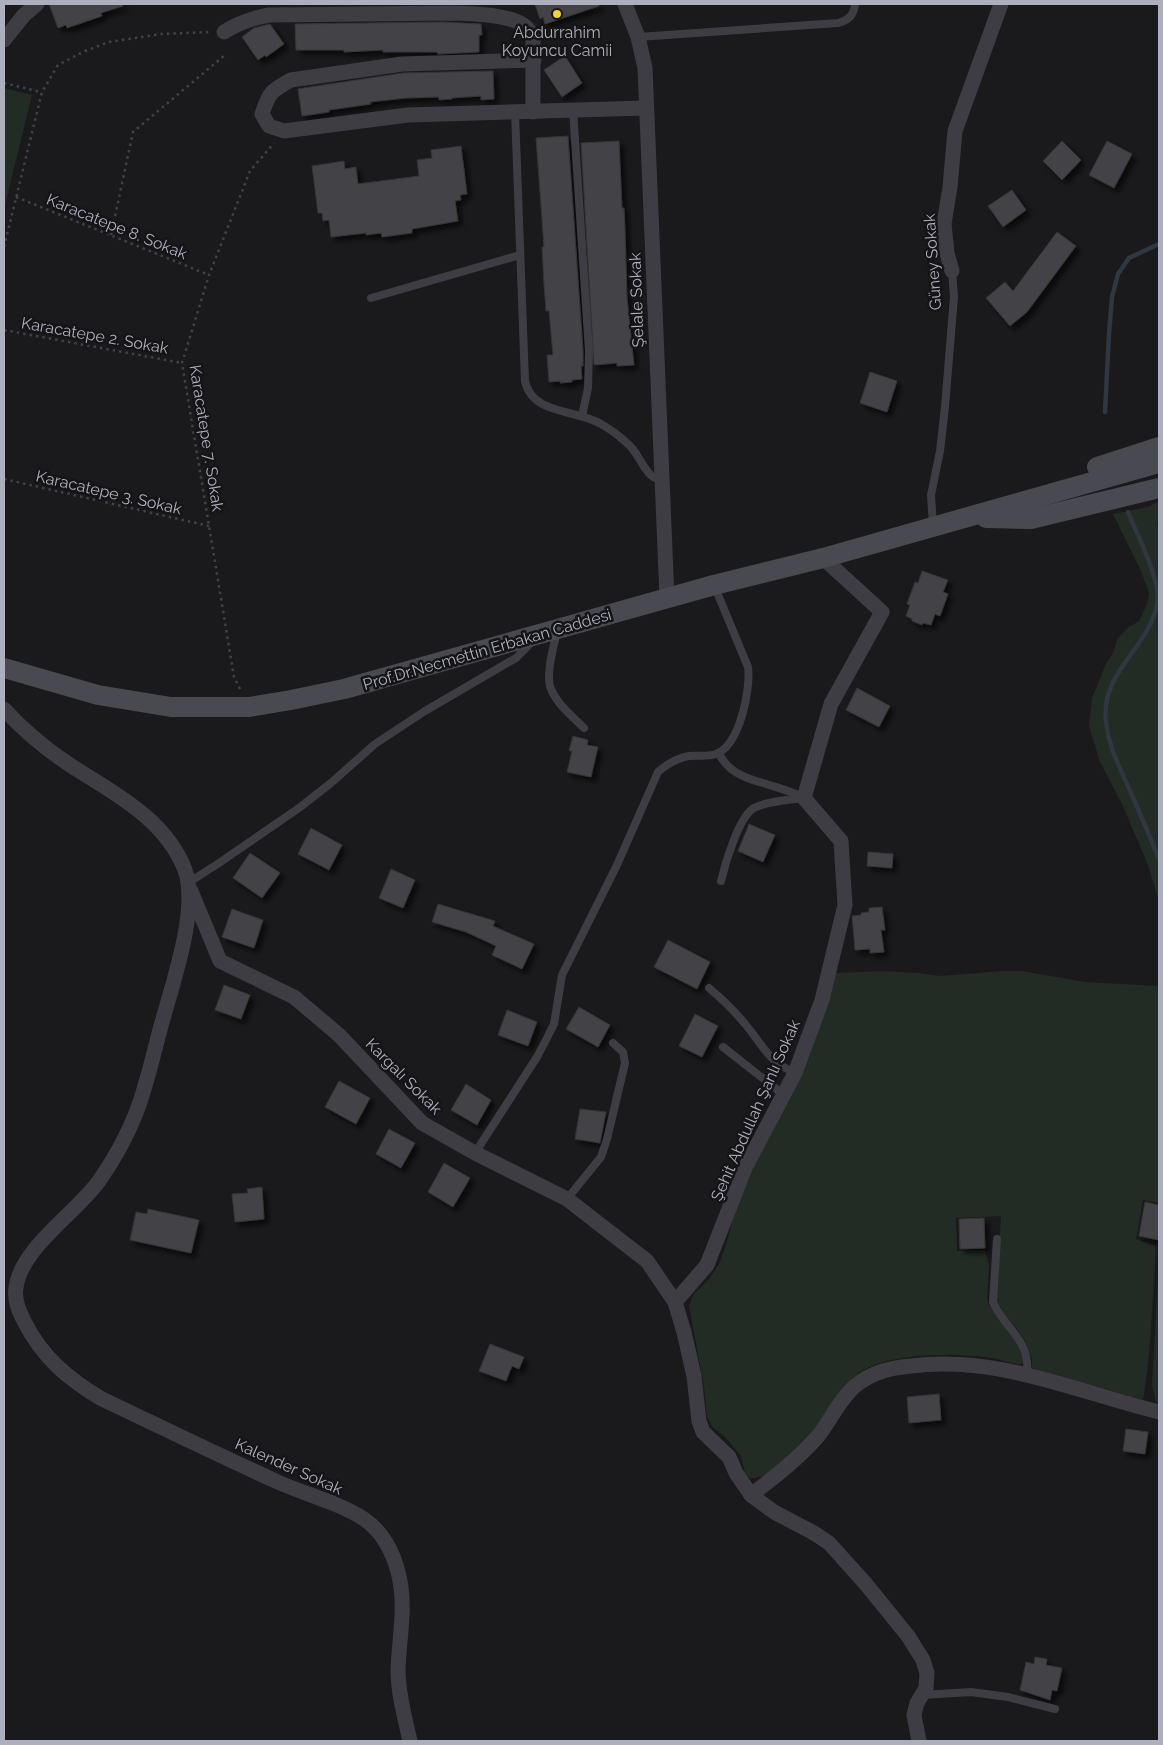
<svg xmlns="http://www.w3.org/2000/svg" width="1163" height="1745" viewBox="0 0 1163 1745" font-family="Raleway,sans-serif">
  <style>
    .green { fill: #222b24 }
    .lines { fill: none; stroke-linecap: round; stroke-linejoin: round }
    .stream { stroke: #2f3741; stroke-width: 4.5 }
    .building { fill: #424246; stroke: #353438; filter: url(#shadow) }
    .path { stroke: #414248; stroke-width: 2.5; stroke-dasharray: 2.5 4; stroke-linecap: butt }
    .service { stroke: #3d3d43; stroke-width: 8 }
    .minor { stroke: #3d3d43; stroke-width: 15 }
    .secondary { stroke: #494a51; stroke-width: 20 }
    .poi-dot { fill: #f3d13b; stroke: #151517; stroke-width: 2 }
    .labels { text-anchor: middle; stroke-width: 5; stroke-linejoin: round; paint-order: stroke }
    .poi-label { font-size: 16px; fill: #adafbc; stroke: #151517 }
    .street-label { font-size: 16px; fill: #adafbc; stroke: #151517 }
  </style>
  <defs>
    <filter id="shadow"><feDropShadow dx="4.5" dy="4.5" stdDeviation="2.5" flood-color="#0009"/></filter>
  </defs>
  <rect width="100%" height="100%" fill="#1a1a1c"/>
  <g class="green">
    <polygon points="4,88 32,95 4,209"/>
    <polygon points="1159,501 1159,526 1155,520 1159,528 1159,901 1148,865 1122,804 1100,762 1089,726 1092,698 1106,664 1113,653 1117,639 1129,627 1139,621 1147,604 1149,593 1141,571 1113,514 1148,507"/>
    <path d="M 883,971 L 918,973 L 940,976 L 1002,971 L 1022,971 L 1085,982 L 1159,986 L 1159,1203 L 1143,1200 L 1136,1239 L 1156,1246 C 1152,1297 1152,1349 1143,1400 L 1032,1368 L 1032,1359 L 1025,1341 L 1017,1329 L 1006,1317 L 996,1299 L 1001,1216 L 956,1218 L 957,1251 L 985,1250 L 989,1266 L 987,1298 L 989,1305 L 1018,1341 L 1024,1361 L 1022,1364 C 1013,1365 1002,1360 993,1358 C 958,1353 892,1352 862,1371 C 839,1385 830,1413 813,1433 C 805,1442 777,1469 768,1474 C 762,1477 756,1478 750,1478 L 745,1473 L 741,1456 L 726,1438 L 713,1427 L 707,1417 L 704,1387 L 689,1306 L 693,1295 L 709,1279 L 719,1264 L 726,1245 L 736,1207 L 836,973 Z"/>
    <polygon points="1159,1263 1159,1403 1156,1402 1152,1385"/>
  </g>
  <g class="lines">
    <g class="stream">
      <polyline points="1105,412 1109,334 1112,297 1118,274 1129,258 1159,244"/>
      <path d="M 1128,512 C 1137,535 1162,581 1157,605 C 1149,647 1100,673 1106,721 C 1108,746 1121,770 1131,793 C 1141,815 1150,837 1159,859"/>
    </g>
  </g>
  <g class="building">
    <polygon points="49,4 122,4 123,6 101,13 102,16 67,28 66,25 58,28"/>
    <polygon points="535,4 599,4 599,6 545,24 543,17 540,19"/>
    <polygon points="443,22 481,24 482,35 479,35 479,52 438,54 437,52 383,52 383,50 344,52 344,50 296,50 295,24"/>
    <polygon points="270,24 284,44 266,57 265,55 258,60 242,37 254,28"/>
    <polygon points="565,56 582,83 562,97 544,70"/>
    <polygon points="493,71 494,99 481,100 481,96 452,98 452,99 439,100 439,97 406,98 370,102 371,104 329,110 329,112 302,116 298,89 304,88 403,73"/>
    <polygon points="568,136 583,351 583,366 581,366 582,379 572,380 572,382 560,383 560,381 549,382 547,355 553,355 549,311 546,311 544,285 542,247 544,247 536,138"/>
    <polygon points="619,141 622,208 624,208 625,229 627,298 634,365 617,366 617,363 594,365 581,143"/>
    <polygon points="1062,141 1081,160 1062,180 1043,161"/>
    <polygon points="1107,141 1132,154 1114,188 1089,175"/>
    <polygon points="461,146 467,194 460,195 461,200 455,201 458,221 412,229 412,233 382,237 381,233 366,235 366,233 331,237 329,220 323,221 322,213 318,213 312,166 344,161 345,169 356,167 358,184 419,176 417,160 432,158 431,150"/>
    <polygon points="1012,190 1026,210 1003,227 988,206"/>
    <polygon points="1057,232 1076,246 1027,312 1010,326 986,298 1005,282 1013,291"/>
    <polygon points="870,372 897,381 887,412 860,403"/>
    <polygon points="922,571 948,580 943,592 948,594 940,616 935,614 931,625 923,623 922,625 912,621 912,619 906,616 910,605 907,604 915,582 918,583"/>
    <polygon points="857,688 890,706 879,727 846,710"/>
    <polygon points="573,736 588,740 587,745 598,747 591,777 567,772 572,751 569,751"/>
    <polygon points="749,824 775,835 763,862 738,851"/>
    <polygon points="311,828 342,845 329,870 298,854"/>
    <polygon points="868,852 893,854 892,868 867,866"/>
    <polygon points="250,853 280,873 262,898 233,878"/>
    <polygon points="391,869 415,880 403,908 379,898"/>
    <polygon points="438,904 495,921 493,926 534,944 522,969 492,955 496,946 466,932 432,922"/>
    <polygon points="882,907 885,930 881,930 884,952 870,953 870,949 855,950 852,916 861,915 861,913 869,912 869,908"/>
    <polygon points="232,909 263,920 254,948 222,937"/>
    <polygon points="668,940 710,962 697,989 654,967"/>
    <polygon points="224,985 250,995 241,1019 215,1010"/>
    <polygon points="579,1007 610,1025 598,1047 566,1029"/>
    <polygon points="507,1010 537,1022 528,1046 498,1035"/>
    <polygon points="695,1014 718,1026 702,1057 679,1046"/>
    <polygon points="339,1081 370,1098 356,1124 325,1107"/>
    <polygon points="466,1084 491,1100 477,1125 451,1110"/>
    <polygon points="580,1109 606,1112 600,1143 575,1139"/>
    <polygon points="389,1129 415,1143 401,1168 376,1154"/>
    <polygon points="444,1163 470,1178 453,1207 428,1192"/>
    <polygon points="262,1187 264,1219 235,1222 232,1194 248,1193 247,1189"/>
    <polygon points="1145,1202 1159,1205 1159,1240 1139,1236"/>
    <polygon points="148,1209 199,1220 191,1253 130,1240 136,1212 147,1214"/>
    <polygon points="984,1218 985,1248 960,1249 959,1219"/>
    <polygon points="490,1344 524,1357 519,1369 512,1366 506,1381 479,1371"/>
    <polygon points="939,1394 941,1420 909,1423 907,1397"/>
    <polygon points="1126,1429 1148,1432 1145,1454 1123,1451"/>
    <polygon points="1035,1657 1047,1659 1046,1665 1062,1668 1057,1691 1052,1690 1050,1700 1020,1690 1026,1662 1034,1664"/>
  </g>
  <g class="lines">
    <g class="path">
      <polyline points="4,83 41,92"/>
      <polyline points="16,197 209,275"/>
      <polyline points="111,235 133,132 225,55"/>
      <polyline points="4,247 42,92 58,65 85,51 109,42 161,34 210,32"/>
      <polyline points="4,330 182,363"/>
      <polyline points="4,479 209,526"/>
      <polyline points="240,689 234,677 182,363 209,275 250,171 274,143"/>
    </g>
    <g class="service">
      <path d="M 638,37 L 838,23 C 849,20 854,15 855,4"/>
      <polyline points="573,110 589,351 588,388 582,416"/>
      <path d="M 515,112 L 525,381 C 532,415 576,409 601,424 C 612,430 622,438 631,447 C 641,458 646,478 661,480"/>
      <polyline points="371,298 520,255"/>
      <polyline points="933,526 931,495 940,451 945,407 954,297 952,271"/>
      <path d="M 557,631 C 554,646 545,675 551,689 C 557,704 572,716 584,728"/>
      <path d="M 718,753 C 721,757 724,762 728,766 C 744,783 783,785 804,798"/>
      <path d="M 721,881 C 725,864 739,816 754,808 C 768,801 788,800 804,798"/>
      <polyline points="188,883 219,863 299,808 331,783 375,744 425,711 516,658 531,643"/>
      <path d="M 709,988 C 722,999 734,1010 745,1024 C 764,1046 766,1060 795,1073"/>
      <polyline points="723,1047 784,1095"/>
      <path d="M 475,1153 L 537,1057 L 547,1038 L 554,1024 L 562,975 L 617,865 L 658,772 C 667,764 677,758 689,756 C 699,755 707,757 716,754 C 740,745 751,689 748,667 L 714,585"/>
      <polyline points="567,1199 601,1157 607,1139 625,1063 623,1052 613,1043"/>
      <path d="M 997,1239 L 993,1302 C 1005,1330 1031,1339 1027,1375"/>
      <polyline points="922,1695 971,1692 1008,1697 1055,1709"/>
    </g>
    <g class="minor">
      <polyline points="625,4 638,37 645,68 667,598"/>
      <path d="M 224,32 C 238,23 252,18 269,15 L 454,13 C 473,14 513,14 527,28 C 530,30 531,35 533,38 L 533,112"/>
      <polyline points="4,40 24,15 37,4"/>
      <path d="M 534,60 L 402,64 L 291,80 C 271,91 269,92 262,114 L 269,126 L 284,131 L 408,115 L 646,108"/>
      <polyline points="952,271 947,253 944,224 950,187 955,131 1001,4"/>
      <polyline points="823,558 882,612 831,704 804,798 841,841 845,905 822,1000 795,1073 745,1168 707,1265 675,1302 684,1332 694,1376 699,1421 703,1432 729,1457 736,1473 751,1495 774,1512 814,1533 829,1543 865,1583 908,1636 923,1660 927,1673 926,1688 917,1703 914,1715 919,1741"/>
      <path d="M 4,709 C 23,730 46,749 70,765 C 113,793 165,818 185,870 C 199,910 172,985 161,1026 C 153,1055 147,1085 136,1113 C 127,1136 113,1161 99,1181 C 76,1213 20,1249 16,1288 C 14,1300 19,1311 24,1321 C 42,1357 68,1379 102,1399 C 161,1427 220,1456 280,1483 C 308,1495 339,1503 364,1519 C 382,1531 393,1552 398,1572 C 407,1605 399,1637 398,1670 C 398,1694 405,1718 410,1741"/>
      <polyline points="191,891 220,961 294,997 339,1035 422,1123 475,1153 567,1199 647,1261 675,1302"/>
      <path d="M 751,1495 C 776,1476 799,1458 819,1435 C 831,1419 840,1399 855,1386 C 872,1372 890,1368 911,1366 C 998,1355 1077,1392 1159,1412"/>
    </g>
    <g class="secondary">
      <polyline points="1097,467 1159,447"/>
      <polyline points="986,518 1031,519 1159,488"/>
      <polyline points="4,668 98,695 171,707 249,707 291,700 344,689 714,585 823,558 1159,463"/>
    </g>
  </g>
  <circle class="poi-dot" cx="557" cy="14" r="5"/>
  <g class="labels">
    <g class="poi-label">
      <text x="557" y="38">Abdurrahim<tspan x="557" dy="18">Koyuncu Camii</tspan></text>
    </g>
    <g class="street-label">
      <text transform="translate(117 226) rotate(22)" y="6">Karacatepe 8. Sokak</text>
      <text transform="translate(932 262) rotate(-94)" y="6">Güney Sokak</text>
      <text transform="translate(636 300) rotate(-92)" y="6">Şelale Sokak</text>
      <text transform="translate(95 335) rotate(10)" y="6">Karacatepe 2. Sokak</text>
      <text transform="translate(207 438) rotate(81)" y="6">Karacatepe 7. Sokak</text>
      <text transform="translate(109 492) rotate(13)" y="6">Karacatepe 3. Sokak</text>
      <text transform="translate(487 649) rotate(-16)" y="6">Prof.Dr.Necmettin Erbakan Caddesi</text>
      <text transform="translate(404 1076) rotate(45)" y="6">Kargalı Sokak</text>
      <text transform="translate(755 1110) rotate(-66)" y="6">Şehit Abdullah Şanlı Sokak</text>
      <text transform="translate(289 1466) rotate(24)" y="6">Kalender Sokak</text>
    </g>
  </g>
  <rect width="1163" height="1745" fill="none" stroke="#adafbc" stroke-width="10"/>
</svg>
